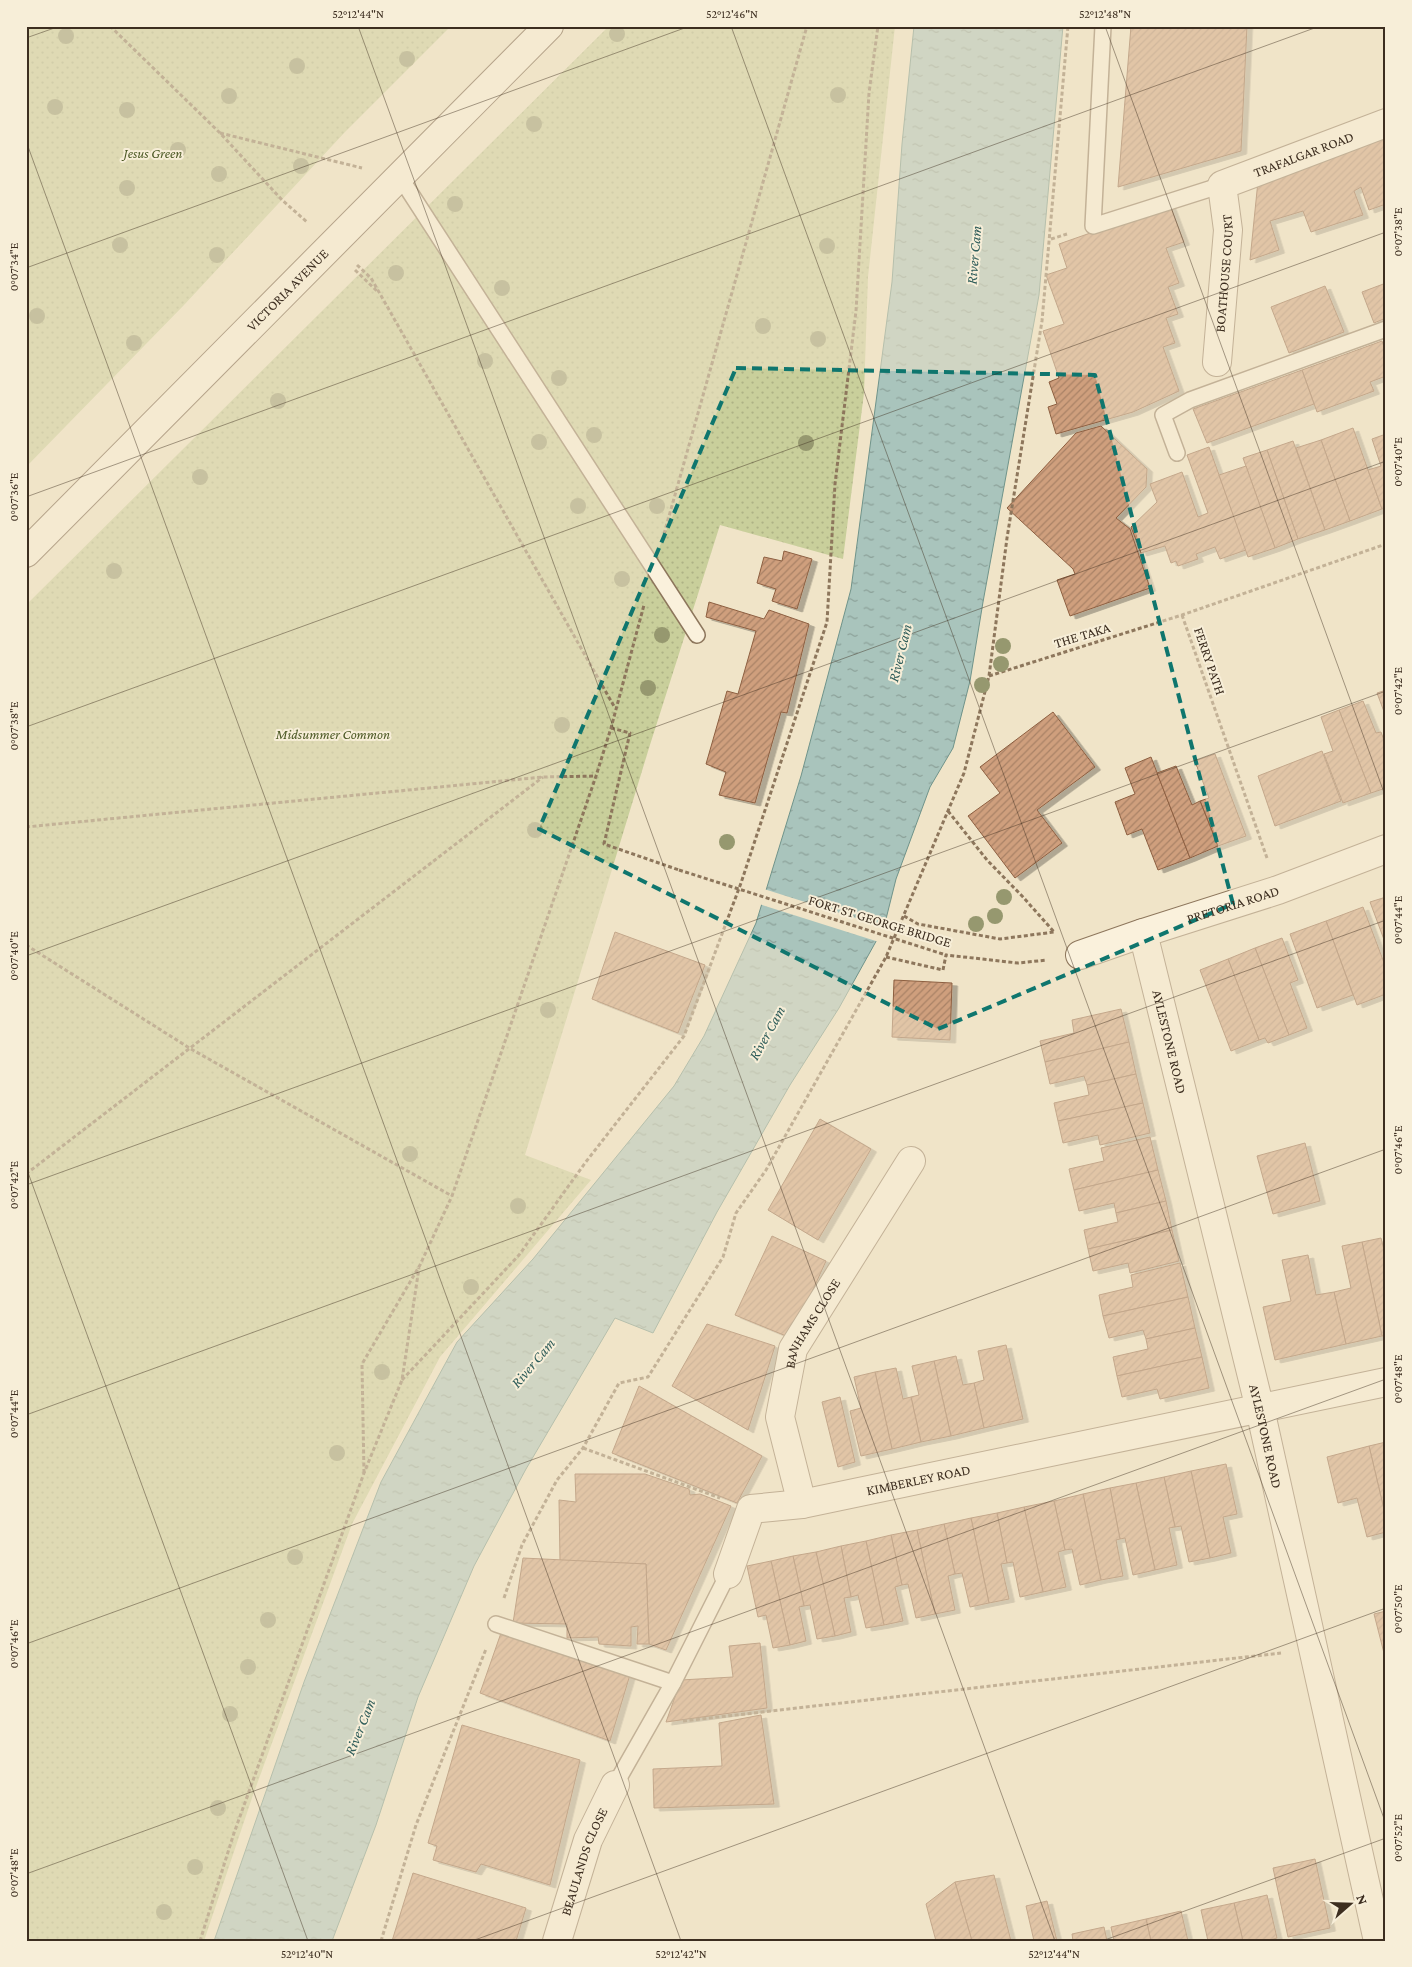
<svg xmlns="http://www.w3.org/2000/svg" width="1412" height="1967" viewBox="0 0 1412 1967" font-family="'Crimson Pro',serif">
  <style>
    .green { fill: url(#green-dots) }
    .water { fill: url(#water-ripples); stroke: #6f938a }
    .pier { fill: #f0e4c8 }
    .building { fill: url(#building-hatch); stroke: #8d5f41; filter: url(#shadow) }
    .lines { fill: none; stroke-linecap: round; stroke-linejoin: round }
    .lane-casing { stroke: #8d765c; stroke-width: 18 }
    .street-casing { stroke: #8d765c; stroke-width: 30 }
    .secondary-casing { stroke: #6f573f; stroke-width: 30 }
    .path { stroke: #8d765c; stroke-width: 3; stroke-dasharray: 4 2.5; stroke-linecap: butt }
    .lane { stroke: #faf1dc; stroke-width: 15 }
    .street { stroke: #faf1dc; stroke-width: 28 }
    .secondary { stroke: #faf1dc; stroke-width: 28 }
    .path-bridge { stroke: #8d765c; stroke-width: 3; stroke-dasharray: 4 2.5; stroke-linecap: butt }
    .tree { fill: #96986f }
    .marked { fill: none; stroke: #0f766e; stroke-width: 4; stroke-dasharray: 10 6; stroke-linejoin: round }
    .ticks { fill: none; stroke: #3d2e20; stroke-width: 1; stroke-opacity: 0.45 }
    .labels { text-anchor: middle; stroke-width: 4; stroke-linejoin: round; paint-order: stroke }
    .park-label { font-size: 14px; font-style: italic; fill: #4d5a26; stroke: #f7eed8 }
    .street-label { font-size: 14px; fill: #3d2e20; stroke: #f7eed8 }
    .water-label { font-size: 15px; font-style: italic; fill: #2f5d5a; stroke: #f7eed8 }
    .neatline { fill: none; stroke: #3d2e20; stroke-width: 2 }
    .ticks-label { font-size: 12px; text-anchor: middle; fill: #3d2e20 }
  </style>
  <defs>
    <pattern id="green-dots" width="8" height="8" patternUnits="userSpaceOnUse" patternTransform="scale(1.25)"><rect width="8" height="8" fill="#c9cf9b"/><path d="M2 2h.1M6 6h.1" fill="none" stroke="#aeb285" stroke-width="1.8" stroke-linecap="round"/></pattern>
    <pattern id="water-ripples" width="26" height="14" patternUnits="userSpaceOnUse" patternTransform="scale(1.25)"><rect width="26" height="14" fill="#a9c4bc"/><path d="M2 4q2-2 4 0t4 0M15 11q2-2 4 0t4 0" fill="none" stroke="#8ba098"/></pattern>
    <pattern id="building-hatch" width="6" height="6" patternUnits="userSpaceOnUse" patternTransform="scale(1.25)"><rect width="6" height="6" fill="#cf9f7d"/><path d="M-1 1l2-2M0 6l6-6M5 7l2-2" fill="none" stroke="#a98266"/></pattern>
    <filter id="shadow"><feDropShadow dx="5.5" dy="3" stdDeviation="0" flood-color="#0004"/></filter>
  </defs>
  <rect width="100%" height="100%" fill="#f0e4c8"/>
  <g class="green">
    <polygon points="26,26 451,26 345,132 184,305 26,467"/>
    <polygon points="609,26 895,26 868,277 864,393 843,559 720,525 649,748 525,1155 591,1180 440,1357 352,1524 253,1795 204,1941 26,1941 26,605"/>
  </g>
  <polygon class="water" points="914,26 1063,26 1039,295 983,602 970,681 953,748 930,787 896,879 884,927 839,1008 790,1085 717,1212 653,1333 615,1318 526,1469 474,1566 418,1697 376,1825 332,1941 214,1941 304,1682 381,1482 457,1342 533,1259 674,1086 704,1036 756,923 801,776 851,589 892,282 902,144"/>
  <polygon class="pier" points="764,889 887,928 879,942 759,904"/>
  <g class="building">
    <polygon points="1131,26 1247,26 1241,151 1118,187"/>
    <polygon points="1386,135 1386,204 1369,210 1361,187 1354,191 1363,215 1311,232 1303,211 1270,221 1279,250 1250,260 1258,181"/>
    <polygon points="1170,205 1184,242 1166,248 1179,283 1168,287 1178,314 1166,318 1175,343 1163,347 1179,391 1133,412 1056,434 1048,407 1057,404 1049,382 1059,378 1043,331 1064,324 1046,275 1067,268 1059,244"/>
    <polygon points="1386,283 1386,318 1374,323 1362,292"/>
    <polygon points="1325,286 1344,332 1289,353 1271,307"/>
    <polygon points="1382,341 1386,353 1386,376 1370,382 1374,391 1317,412 1302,370"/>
    <polygon points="1302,370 1314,404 1207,443 1193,409"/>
    <polygon points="1101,426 1147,469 1146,487 1116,518 1130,529 1150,588 1070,616 1057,580 1075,574 1073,569 1007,508 1076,433"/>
    <polygon points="1353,428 1382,509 1350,521 1321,440"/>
    <polygon points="1386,434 1386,508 1382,509 1368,470 1381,466 1372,439"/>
    <polygon points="1321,440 1350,521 1325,530 1296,448"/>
    <polygon points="1293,441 1325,530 1298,539 1267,450"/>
    <polygon points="1209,447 1246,550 1220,559 1215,547 1196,554 1198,559 1178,566 1176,561 1171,563 1165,546 1141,553 1131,527 1157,502 1150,484 1182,472 1198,517 1208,513 1187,455"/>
    <polygon points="1267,450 1298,539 1275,548 1243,458"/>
    <polygon points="1246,466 1275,548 1248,557 1219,475"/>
    <polygon points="784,551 812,559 797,609 772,601 776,589 757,583 764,557 782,561"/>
    <polygon points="709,602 764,619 769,610 809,624 787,713 781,712 755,803 719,795 726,772 706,764 727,691 738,694 756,631 706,617"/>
    <polygon points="1386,690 1386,717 1377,693"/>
    <polygon points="1363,701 1376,733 1381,732 1386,746 1386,788 1371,793 1339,710"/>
    <polygon points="1339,710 1371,793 1343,803 1324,754 1333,751 1321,717"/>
    <polygon points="1053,712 1095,767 1037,810 1062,843 1015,878 968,816 1000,793 980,767"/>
    <polygon points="1322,751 1341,801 1275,826 1258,776"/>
    <polygon points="1215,754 1246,836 1218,846 1200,801 1209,798 1195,761"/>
    <polygon points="1151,757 1190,858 1158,870 1142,829 1127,835 1115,802 1135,794 1125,768"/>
    <polygon points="1176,766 1192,805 1200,801 1218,846 1190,858 1157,773"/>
    <polygon points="1386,897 1386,945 1370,902"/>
    <polygon points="1363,907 1386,968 1386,994 1357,1005 1326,921"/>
    <polygon points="1326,921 1353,995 1317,1008 1290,934"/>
    <polygon points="615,932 705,965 678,1033 592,999"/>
    <polygon points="1282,938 1298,980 1290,983 1307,1028 1289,1035 1255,948"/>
    <polygon points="1255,948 1289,1035 1268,1043 1265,1038 1259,1040 1228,959"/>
    <polygon points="1228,959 1259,1040 1231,1051 1200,970"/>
    <polygon points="894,980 952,983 950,1040 892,1037"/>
    <polygon points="1121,1009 1129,1042 1045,1062 1040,1041 1074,1033 1072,1020"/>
    <polygon points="1129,1042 1136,1074 1087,1085 1084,1076 1050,1084 1045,1062"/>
    <polygon points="1136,1074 1143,1103 1058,1121 1054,1103 1089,1095 1087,1085"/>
    <polygon points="1143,1103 1150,1133 1100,1145 1098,1135 1063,1143 1058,1121"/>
    <polygon points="820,1119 871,1149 818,1240 768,1210"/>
    <polygon points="1150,1137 1158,1170 1074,1190 1069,1169 1104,1161 1101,1148"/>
    <polygon points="1305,1143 1320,1201 1273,1214 1257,1156"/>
    <polygon points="1158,1170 1166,1201 1116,1213 1114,1203 1079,1211 1074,1190"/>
    <polygon points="1166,1201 1172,1230 1088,1249 1084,1230 1118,1222 1116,1213"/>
    <polygon points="1172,1230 1179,1261 1130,1273 1128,1263 1093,1271 1088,1249"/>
    <polygon points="772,1236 826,1261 791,1338 735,1315"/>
    <polygon points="1381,1238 1386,1258 1386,1336 1382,1336 1362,1242"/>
    <polygon points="1362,1242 1382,1336 1346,1344 1334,1292 1351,1288 1342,1246"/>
    <polygon points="1308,1255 1316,1295 1334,1292 1346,1344 1275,1360 1263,1307 1291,1301 1282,1260"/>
    <polygon points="1180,1263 1188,1297 1103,1316 1099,1295 1133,1287 1131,1275"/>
    <polygon points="1188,1297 1195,1328 1146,1339 1143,1330 1109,1338 1103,1316"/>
    <polygon points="707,1324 775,1346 748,1430 672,1386"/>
    <polygon points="1195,1328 1202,1357 1117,1376 1113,1357 1148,1349 1146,1339"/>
    <polygon points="1006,1345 1023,1419 984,1428 974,1383 984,1380 978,1351"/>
    <polygon points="956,1356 963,1385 974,1383 984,1428 951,1436 934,1361"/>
    <polygon points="1202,1357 1209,1388 1160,1399 1157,1389 1122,1397 1117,1376"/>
    <polygon points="934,1361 951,1436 921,1442 911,1397 919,1395 912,1366"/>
    <polygon points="896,1368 903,1399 911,1397 921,1442 892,1449 875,1372"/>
    <polygon points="875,1372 892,1449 861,1456 850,1411 861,1408 854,1377"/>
    <polygon points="639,1386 762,1456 737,1503 612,1453"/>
    <polygon points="840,1397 855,1462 838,1467 822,1402"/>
    <polygon points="1386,1442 1386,1518 1369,1446"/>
    <polygon points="1369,1446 1386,1518 1386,1532 1367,1537 1357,1498 1338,1503 1327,1457"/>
    <polygon points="1226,1464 1237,1514 1223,1517 1231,1553 1210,1558 1191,1471"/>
    <polygon points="1191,1471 1210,1558 1189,1562 1181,1526 1175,1527 1164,1477"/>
    <polygon points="575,1474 645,1474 689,1489 690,1495 700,1494 731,1506 666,1650 649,1644 646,1564 560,1561 559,1500 576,1502"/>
    <polygon points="1164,1477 1175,1527 1169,1528 1177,1565 1155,1570 1136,1483"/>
    <polygon points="1136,1483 1155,1570 1133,1575 1125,1538 1120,1539 1110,1488"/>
    <polygon points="1110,1488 1120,1539 1116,1540 1123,1576 1101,1580 1083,1494"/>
    <polygon points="1083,1494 1101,1580 1080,1585 1072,1549 1065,1550 1054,1501"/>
    <polygon points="1054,1501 1065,1550 1058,1552 1066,1587 1043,1592 1024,1507"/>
    <polygon points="1024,1507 1043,1592 1020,1597 1013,1562 1007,1563 997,1513"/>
    <polygon points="997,1513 1007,1563 1001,1564 1009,1599 989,1603 971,1518"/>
    <polygon points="971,1518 989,1603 970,1607 962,1573 955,1574 944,1524"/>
    <polygon points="944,1524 955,1574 948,1576 955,1610 935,1614 917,1530"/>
    <polygon points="917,1530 935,1614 916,1618 908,1584 902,1585 891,1535"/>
    <polygon points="891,1535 902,1585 895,1587 903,1621 884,1625 866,1541"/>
    <polygon points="866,1541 884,1625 866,1628 858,1595 851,1597 841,1546"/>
    <polygon points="841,1546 851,1597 844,1598 851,1632 835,1636 816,1552"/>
    <polygon points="816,1552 835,1636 817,1639 810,1605 804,1606 793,1556"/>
    <polygon points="793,1556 804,1606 799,1607 806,1641 790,1645 771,1561"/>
    <polygon points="523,1558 646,1564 649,1644 637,1644 638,1626 631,1627 631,1646 599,1644 598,1637 567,1638 567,1624 513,1623"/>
    <polygon points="771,1561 790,1645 773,1648 766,1615 758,1617 747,1566"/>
    <polygon points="1386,1611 1386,1661 1374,1614"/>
    <polygon points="501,1633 632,1668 610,1741 480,1693"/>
    <polygon points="760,1643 767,1708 666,1722 681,1680 733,1677 729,1646"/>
    <polygon points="761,1715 774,1804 654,1808 653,1769 722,1766 719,1723"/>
    <polygon points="462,1725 580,1760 550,1885 481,1864 476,1872 433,1860 437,1846 428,1843"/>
    <polygon points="1315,1859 1330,1928 1288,1937 1273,1868"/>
    <polygon points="413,1873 526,1908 516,1941 392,1941"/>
    <polygon points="994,1875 1011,1941 972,1941 955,1882"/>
    <polygon points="955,1882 972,1941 936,1941 926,1904"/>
    <polygon points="1267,1895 1277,1938 1266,1941 1243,1941 1234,1903"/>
    <polygon points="1047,1901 1057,1941 1034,1941 1026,1906"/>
    <polygon points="1234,1903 1243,1941 1208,1941 1201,1910"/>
    <polygon points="1181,1911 1188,1941 1151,1941 1146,1919"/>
    <polygon points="1146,1919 1151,1941 1114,1941 1111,1927"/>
    <polygon points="1104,1927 1107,1941 1073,1941 1072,1934"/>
  </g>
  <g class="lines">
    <defs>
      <g id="lane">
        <polyline points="1103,26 1093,226 1222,185"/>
        <polyline points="400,177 697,635"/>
        <polyline points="1177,453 1163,415 1190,400 1386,329"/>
        <polyline points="496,1624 673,1683"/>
        <polyline points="615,1785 673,1683 728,1574"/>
      </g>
      <g id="street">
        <path id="s1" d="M 1217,362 L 1228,230 L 1222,185 L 1386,123"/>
        <path id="s2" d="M 1143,933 L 1260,1409 L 1378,1941"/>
        <path id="s3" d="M 1080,955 L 1143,933 L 1278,890 L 1386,849"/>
        <path id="s4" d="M 802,1504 L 780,1417 L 793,1349 L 911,1161"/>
        <path id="s5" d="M 728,1574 L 751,1509 L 802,1504 L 1386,1382"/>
        <path id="s6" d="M 557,1941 L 588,1840 L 615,1785"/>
      </g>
      <g id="secondary">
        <path id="s7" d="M 26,553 L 549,26"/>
      </g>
    </defs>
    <use href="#lane" class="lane-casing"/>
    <use href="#street" class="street-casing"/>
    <use href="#secondary" class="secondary-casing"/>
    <g class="path">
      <polyline points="110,26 220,133 282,200 307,222"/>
      <polyline points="220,133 362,168"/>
      <polyline points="1051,239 1067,234"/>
      <polyline points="357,265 371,278 615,708"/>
      <polyline points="355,270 378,292"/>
      <polyline points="664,534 807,26"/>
      <polyline points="1182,615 1267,858"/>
      <polyline points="989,676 1182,615 1386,544"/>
      <polyline points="611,728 630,733 604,844 679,870"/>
      <polyline points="948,811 987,860 1023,897 1055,933"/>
      <polyline points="26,827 543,777 596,776"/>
      <polyline points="904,916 918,924 1000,939 1054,932"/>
      <polyline points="26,945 191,1049 452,1196"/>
      <polyline points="886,957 943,970 946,955 1018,963 1047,960"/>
      <polyline points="26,1174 543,777"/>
      <polyline points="402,1380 519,1255 585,1163 684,1036 741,883 827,622 835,484 856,311 869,93 878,26"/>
      <polyline points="583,1448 720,1498"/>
      <polyline points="364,1473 362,1364 420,1265 452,1196 596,776 611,728 644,605"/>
      <polyline points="504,1598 522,1545 557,1480 583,1448 619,1383 648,1377 723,1257 736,1213 766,1170 886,957 964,773 989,676 1007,538 1042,321 1068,26"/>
      <polyline points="683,1721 1281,1653"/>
      <polyline points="200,1941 234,1833 364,1473 402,1380 419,1268"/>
      <polyline points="381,1941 416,1825 486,1649"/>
    </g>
    <use href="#lane" class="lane"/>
    <use href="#street" class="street"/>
    <use href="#secondary" class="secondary"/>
    <polyline class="path-bridge" points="679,870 946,955"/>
  </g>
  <g class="tree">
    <circle cx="617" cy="34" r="8"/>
    <circle cx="66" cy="36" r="8"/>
    <circle cx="407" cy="59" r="8"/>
    <circle cx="297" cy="66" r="8"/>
    <circle cx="838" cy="95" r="8"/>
    <circle cx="229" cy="96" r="8"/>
    <circle cx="55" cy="107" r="8"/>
    <circle cx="127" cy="110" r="8"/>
    <circle cx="534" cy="124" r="8"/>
    <circle cx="178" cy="150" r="8"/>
    <circle cx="301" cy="166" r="8"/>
    <circle cx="219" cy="174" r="8"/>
    <circle cx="127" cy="188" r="8"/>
    <circle cx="455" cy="204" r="8"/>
    <circle cx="120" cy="245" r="8"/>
    <circle cx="827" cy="246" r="8"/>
    <circle cx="217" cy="255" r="8"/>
    <circle cx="396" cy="273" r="8"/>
    <circle cx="502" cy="288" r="8"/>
    <circle cx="37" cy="316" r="8"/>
    <circle cx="763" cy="326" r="8"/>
    <circle cx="818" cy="339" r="8"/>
    <circle cx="134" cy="343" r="8"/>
    <circle cx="485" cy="361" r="8"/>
    <circle cx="559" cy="378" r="8"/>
    <circle cx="278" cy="401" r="8"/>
    <circle cx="594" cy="435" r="8"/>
    <circle cx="539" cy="442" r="8"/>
    <circle cx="806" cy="443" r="8"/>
    <circle cx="200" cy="477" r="8"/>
    <circle cx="578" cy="506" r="8"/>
    <circle cx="657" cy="506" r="8"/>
    <circle cx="114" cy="571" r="8"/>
    <circle cx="622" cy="579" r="8"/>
    <circle cx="662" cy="635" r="8"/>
    <circle cx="1003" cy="646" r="8"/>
    <circle cx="1001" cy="664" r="8"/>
    <circle cx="982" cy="685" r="8"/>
    <circle cx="648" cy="688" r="8"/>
    <circle cx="562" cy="725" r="8"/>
    <circle cx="535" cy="830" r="8"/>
    <circle cx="727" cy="842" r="8"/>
    <circle cx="1004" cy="897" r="8"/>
    <circle cx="995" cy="916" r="8"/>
    <circle cx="976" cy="924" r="8"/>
    <circle cx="548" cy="1010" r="8"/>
    <circle cx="410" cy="1154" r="8"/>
    <circle cx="518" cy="1206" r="8"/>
    <circle cx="471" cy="1287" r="8"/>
    <circle cx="382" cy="1372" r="8"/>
    <circle cx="337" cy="1453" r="8"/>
    <circle cx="295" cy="1557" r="8"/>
    <circle cx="268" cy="1620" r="8"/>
    <circle cx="248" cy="1667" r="8"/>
    <circle cx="230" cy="1714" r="8"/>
    <circle cx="218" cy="1808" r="8"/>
    <circle cx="195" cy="1867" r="8"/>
    <circle cx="164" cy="1912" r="8"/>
  </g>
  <path d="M0 0H1412V1967H0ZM 736,368 L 1095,375 L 1233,904 L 938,1029 L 539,829 Z" fill="#f0e4c8" fill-opacity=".55" fill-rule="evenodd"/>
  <path class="marked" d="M 736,368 L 1095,375 L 1233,904 L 938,1029 L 539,829 Z"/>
  <path class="ticks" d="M 358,26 L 1055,1941M 731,26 L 1386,1824M 1105,26 L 1386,798M 26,38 L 60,26M 26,141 L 681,1941M 26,268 L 690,26M 26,497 L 1320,26M 26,727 L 1386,232M 26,956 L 1386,461M 26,1167 L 308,1941M 26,1185 L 1386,691M 26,1415 L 1386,920M 26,1644 L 1386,1149M 26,1874 L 1386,1379M 472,1941 L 1386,1608M 1102,1941 L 1386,1838"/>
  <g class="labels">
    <g class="park-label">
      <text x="153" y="158">Jesus Green</text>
      <text x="333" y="739">Midsummer Common</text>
    </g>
    <g class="street-label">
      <text dy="5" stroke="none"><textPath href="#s1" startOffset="265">TRAFALGAR ROAD</textPath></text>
      <text dy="5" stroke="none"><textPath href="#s1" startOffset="89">BOATHOUSE COURT</textPath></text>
      <text dy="5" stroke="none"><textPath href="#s7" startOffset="371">VICTORIA AVENUE</textPath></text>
      <text transform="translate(1082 635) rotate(-17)" y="5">THE TAKA</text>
      <text transform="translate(1210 661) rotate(71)" y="5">FERRY PATH</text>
      <text dy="5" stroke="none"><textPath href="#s3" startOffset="161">PRETORIA ROAD</textPath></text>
      <text transform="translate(880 921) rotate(17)" y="5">FORT ST GEORGE BRIDGE</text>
      <text dy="5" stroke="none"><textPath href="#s2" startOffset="112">AYLESTONE ROAD</textPath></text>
      <text dy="5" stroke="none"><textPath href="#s4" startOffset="190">BANHAMS CLOSE</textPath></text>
      <text dy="5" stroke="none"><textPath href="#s2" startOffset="518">AYLESTONE ROAD</textPath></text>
      <text dy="5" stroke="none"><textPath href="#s5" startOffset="239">KIMBERLEY ROAD</textPath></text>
      <text dy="5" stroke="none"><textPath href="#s6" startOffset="84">BEAULANDS CLOSE</textPath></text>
    </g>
    <g class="water-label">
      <text transform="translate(974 255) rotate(-85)" y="5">River Cam</text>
      <text transform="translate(900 653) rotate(-76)" y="5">River Cam</text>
      <text transform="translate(767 1033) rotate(-61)" y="5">River Cam</text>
      <text transform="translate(533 1363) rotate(-50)" y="5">River Cam</text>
      <text transform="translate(360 1727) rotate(-68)" y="5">River Cam</text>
    </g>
  </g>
  <rect width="1412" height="1967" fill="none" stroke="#f7eed8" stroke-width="55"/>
  <g transform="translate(1350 1904) rotate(70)" stroke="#f7eed8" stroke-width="4" paint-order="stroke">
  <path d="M0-4L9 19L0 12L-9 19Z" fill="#3d2e20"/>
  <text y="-8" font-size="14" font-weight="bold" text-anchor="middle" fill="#3d2e20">N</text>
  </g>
  <rect x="28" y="28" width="1356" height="1912" class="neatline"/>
  <g class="ticks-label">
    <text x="358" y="18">52°12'44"N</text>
    <text x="732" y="18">52°12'46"N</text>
    <text x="1105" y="18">52°12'48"N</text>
    <text transform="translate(1398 232) rotate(-90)" y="4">0°07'38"E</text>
    <text transform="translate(14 267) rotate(-90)" y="4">0°07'34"E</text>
    <text transform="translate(1398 462) rotate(-90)" y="4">0°07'40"E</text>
    <text transform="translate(14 497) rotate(-90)" y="4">0°07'36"E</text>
    <text transform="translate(1398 691) rotate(-90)" y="4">0°07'42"E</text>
    <text transform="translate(14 726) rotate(-90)" y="4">0°07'38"E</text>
    <text transform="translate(1398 920) rotate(-90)" y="4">0°07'44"E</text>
    <text transform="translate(14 956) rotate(-90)" y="4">0°07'40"E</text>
    <text transform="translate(1398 1150) rotate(-90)" y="4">0°07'46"E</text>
    <text transform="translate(14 1185) rotate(-90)" y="4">0°07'42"E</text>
    <text transform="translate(1398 1379) rotate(-90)" y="4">0°07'48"E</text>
    <text transform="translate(14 1414) rotate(-90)" y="4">0°07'44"E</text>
    <text transform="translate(1398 1609) rotate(-90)" y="4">0°07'50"E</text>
    <text transform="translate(14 1644) rotate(-90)" y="4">0°07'46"E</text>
    <text transform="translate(1398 1838) rotate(-90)" y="4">0°07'52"E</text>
    <text transform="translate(14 1873) rotate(-90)" y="4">0°07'48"E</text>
    <text x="307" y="1958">52°12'40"N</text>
    <text x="681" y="1958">52°12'42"N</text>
    <text x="1054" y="1958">52°12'44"N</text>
  </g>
</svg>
